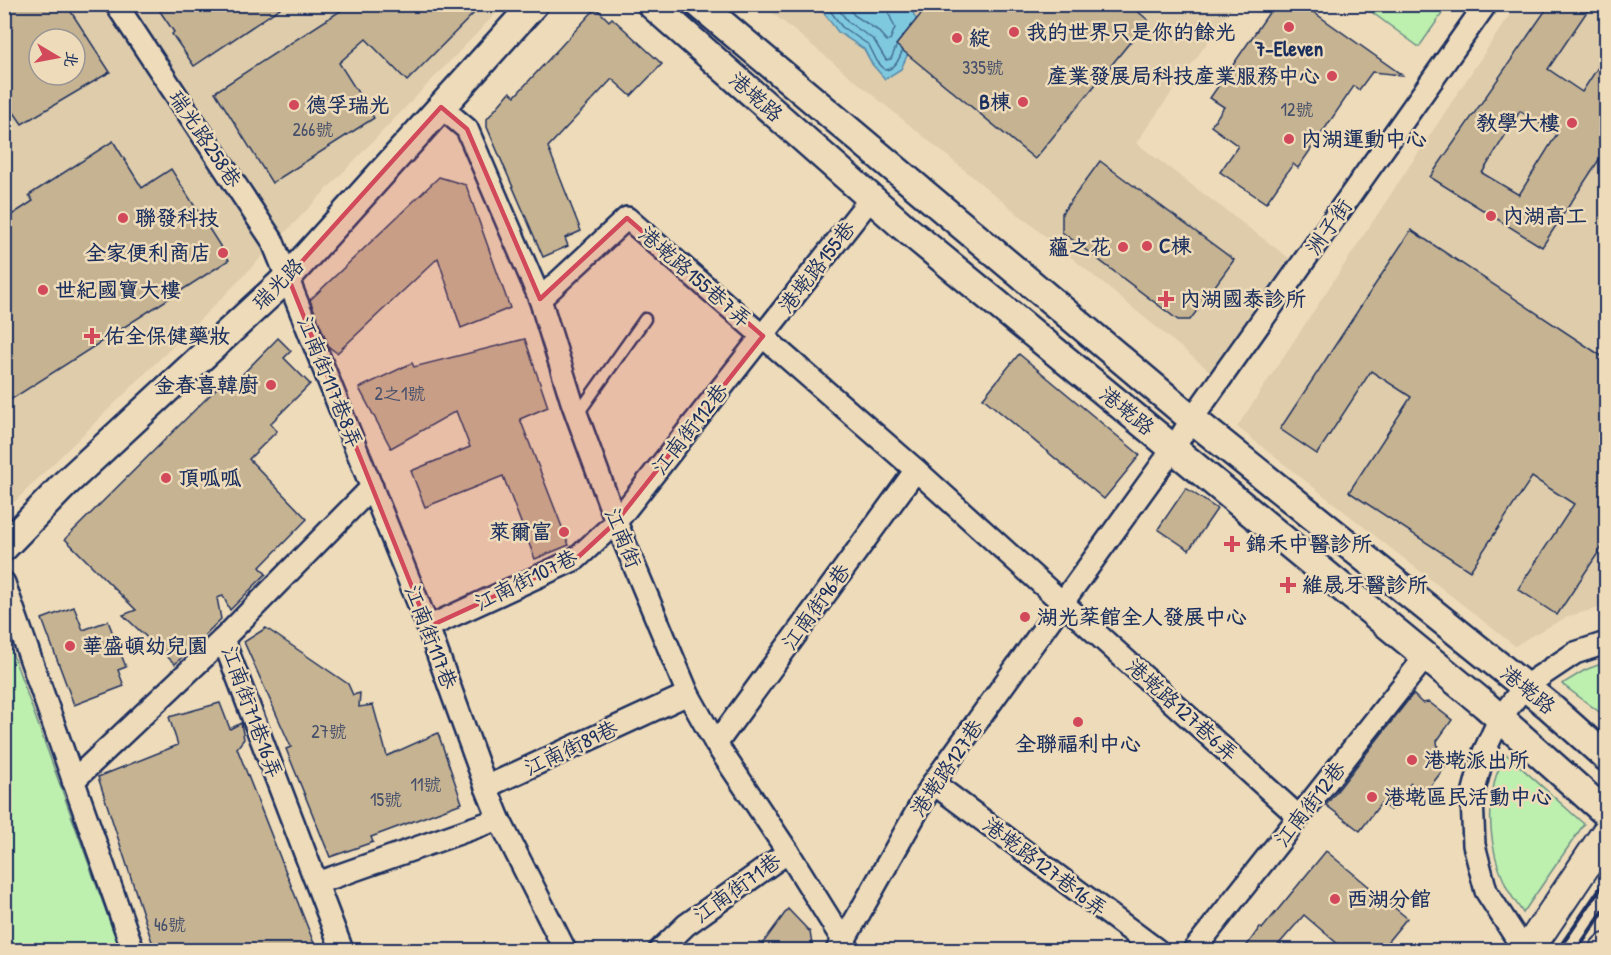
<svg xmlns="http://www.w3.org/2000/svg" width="1611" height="955" viewBox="0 0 1611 955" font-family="'Patrick Hand','LXGW WenKai TC',sans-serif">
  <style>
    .built { fill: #deccab; fill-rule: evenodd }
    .green { fill: #bdefae; stroke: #6c8f86; stroke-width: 1.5 }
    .water { fill: #7fc9df; stroke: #578bab; stroke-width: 1.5 }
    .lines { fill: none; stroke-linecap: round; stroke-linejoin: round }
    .shore { stroke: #436d92; stroke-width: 1.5 }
    .building { fill: #c6b392; stroke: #1b2f5e; stroke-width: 1.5; fill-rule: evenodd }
    .service-casing { stroke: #1b2f5e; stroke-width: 15 }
    .minor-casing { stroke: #1b2f5e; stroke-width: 26 }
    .tertiary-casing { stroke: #1b2f5e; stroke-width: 32 }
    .secondary-casing { stroke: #1b2f5e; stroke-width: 34 }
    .service { stroke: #eedbb9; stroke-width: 10 }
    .minor { stroke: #eedbb9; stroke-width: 21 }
    .tertiary { stroke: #eedbb9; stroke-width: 27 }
    .secondary { stroke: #eedbb9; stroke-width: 30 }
    .rail { stroke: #1b2f5e; stroke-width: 4.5 }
    .marked { fill: #d1495b; fill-opacity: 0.2; stroke: #d1495b; stroke-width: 4.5; stroke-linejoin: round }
    .poi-dot { fill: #d1495b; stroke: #eedbb9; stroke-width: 2 }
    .labels { text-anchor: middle; stroke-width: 5; stroke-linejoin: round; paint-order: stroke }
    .number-label { font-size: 18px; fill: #46506b }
    .poi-label { font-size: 21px; font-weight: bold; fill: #1b2f5e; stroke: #eedbb9; text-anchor: start }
    .street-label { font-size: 21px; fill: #1b2f5e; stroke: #eedbb9 }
  </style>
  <rect width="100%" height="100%" fill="#eedbb9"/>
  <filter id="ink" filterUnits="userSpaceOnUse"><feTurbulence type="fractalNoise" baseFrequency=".0167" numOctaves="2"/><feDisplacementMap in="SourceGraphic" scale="12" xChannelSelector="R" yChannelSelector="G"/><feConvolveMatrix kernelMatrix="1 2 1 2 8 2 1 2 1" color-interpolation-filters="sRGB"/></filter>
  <g filter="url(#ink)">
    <g class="built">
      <path d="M 5,5 L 504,5 L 223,297 L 5,511 ZM 39,39 L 75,39 L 75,75 L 39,75 Z"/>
      <polygon points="763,5 1234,5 1136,143 1289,258 1211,372"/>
      <polygon points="1516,5 1606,5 1606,606 1569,616 1531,636 1515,646 1237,427"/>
    </g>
    <g class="green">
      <polygon points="1362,5 1448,4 1448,5 1419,47"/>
      <polygon points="4,633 5,633 120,950 5,950"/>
      <polygon points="1606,662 1606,717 1562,684 1585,670"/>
      <path d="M 1506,754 L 1584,824 L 1523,913 C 1517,903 1508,893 1504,881 C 1490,850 1487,813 1495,780 C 1497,771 1502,763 1506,754 Z"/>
    </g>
    <polygon class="water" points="812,5 909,5 920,27 901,69 885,79 872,64 864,49 838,32 824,13"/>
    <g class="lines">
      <g class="shore">
        <path d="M 823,4 L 829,9 L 842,27 L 869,45 L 877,61 L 885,70 C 895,69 898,61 902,52"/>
        <polyline points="835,4 848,22 874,40 886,60 891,59 896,47"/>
        <polyline points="846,4 854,15 877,30 887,41 890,40 895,28 889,14 887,4"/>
      </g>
    </g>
    <g class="building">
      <path d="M 4,4 L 66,4 L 110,72 L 22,124 L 4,98 ZM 39,39 L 75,39 L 75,75 L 39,75 Z"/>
      <polygon points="155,4 286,4 194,66 172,34 174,32"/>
      <polygon points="351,4 483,4 407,81 366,39 339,63 374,118 272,183 215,92"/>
      <polygon points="929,4 1129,4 1148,20 1035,159 896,45"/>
      <polygon points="1275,4 1302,4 1402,75 1372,72 1359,90 1354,86 1298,168 1293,164 1266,203 1220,172 1238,146 1211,126 1224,107 1210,98"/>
      <path d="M 1550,4 L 1592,4 L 1548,69 L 1582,92 L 1606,55 L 1606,149 L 1542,247 L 1430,177 ZM 1520,111 L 1557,134 L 1519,195 L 1482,173 Z"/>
      <polygon points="596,8 609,21 612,18 662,64 631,96 612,79 548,147 581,231 565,238 568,246 543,257 487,127 487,119 510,92 515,96"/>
      <polygon points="113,141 142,188 171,169 229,260 4,404 4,220 33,201 29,195"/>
      <polygon points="1100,161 1234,260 1190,320 1178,320 1062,232 1062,213"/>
      <polygon points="439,177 466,185 510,308 461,328 438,258 337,353 329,347 310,300"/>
      <polygon points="1411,230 1606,359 1606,541 1557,615 1518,589 1574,504 1532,477 1470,571 1349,492 1411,397 1371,371 1317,454 1280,429"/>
      <polygon points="278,338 291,351 284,358 310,384 270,424 277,431 249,459 307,519 260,567 266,574 230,610 223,596 217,598 221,619 175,664 123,615 136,610 65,539 226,379 232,385"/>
      <polygon points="525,339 548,407 520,419 569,545 535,559 503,476 425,507 411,471 470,447 456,411 391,448 359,388 412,363 414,367"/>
      <polygon points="1019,354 1140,455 1104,499 983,398"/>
      <polygon points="1186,488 1217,509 1189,550 1158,529"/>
      <polygon points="74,607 83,630 108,621 126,667 118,670 124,686 74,705 42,619"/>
      <polygon points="266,628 348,684 353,695 360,693 359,707 373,705 387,756 438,733 462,803 371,837 373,842 330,857 286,749 291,747 244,642"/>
      <polygon points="1413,694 1422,703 1429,702 1452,720 1437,741 1439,760 1446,766 1425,793 1411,783 1390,810 1381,803 1360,831 1326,805"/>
      <polygon points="220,703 230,729 241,723 244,739 237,748 317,951 155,951 98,777 178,745 169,717"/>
      <polygon points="1326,851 1407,918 1380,951 1346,951 1304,915 1273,951 1243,951 1260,927 1262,929"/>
      <polygon points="788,909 810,932 813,951 757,951"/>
    </g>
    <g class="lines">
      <defs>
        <polyline id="service" points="577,415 645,319"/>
        <g id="minor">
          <polyline points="116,4 272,240 428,627 486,787"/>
          <polyline points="441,107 467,129 540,299 572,402 616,522 688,694 716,744 788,852 849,950"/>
          <polyline points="540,299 627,218 916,470 1299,817"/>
          <polyline points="4,583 133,950"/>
          <polyline points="428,627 576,559 616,522 871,198"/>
          <polyline points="223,639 342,950"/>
          <polyline points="716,744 916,470"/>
          <polyline points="73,781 223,639 372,487"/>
          <polyline points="933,783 1157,950"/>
          <polyline points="317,883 499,819"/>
          <polyline points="565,950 499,819 486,787 688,694"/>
          <polyline points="660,950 686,925 788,852"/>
          <polyline points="837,950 843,942 933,783 1173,449 1192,419 1486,4"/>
          <polyline points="1194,950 1426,656"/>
          <polyline points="1524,950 1486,891 1474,845 1472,798 1484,752 1500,718 1524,687 1575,653 1606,643"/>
        </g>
        <g id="tertiary">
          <polyline points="651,4 905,228 1485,705 1606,813"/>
          <polyline points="699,4 1192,419 1549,706 1606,757"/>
          <polyline points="4,547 66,483 288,277 534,4"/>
        </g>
        <g id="secondary">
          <polyline points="1528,950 1606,834"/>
          <polyline points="1605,950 1606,949"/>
        </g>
      </defs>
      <use href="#service" class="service-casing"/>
      <use href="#minor" class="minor-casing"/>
      <use href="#tertiary" class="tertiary-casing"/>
      <use href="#secondary" class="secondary-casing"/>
      <use href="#service" class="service"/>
      <use href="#minor" class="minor"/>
      <use href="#tertiary" class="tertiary"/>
      <use href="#secondary" class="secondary"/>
      <g class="rail">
        <polyline points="1558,950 1606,880"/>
        <polyline points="1577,950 1606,907"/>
      </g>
    </g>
  </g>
  <path class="marked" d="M 441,107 L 467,129 L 540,299 L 627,218 L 763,336 L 616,522 L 576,559 L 428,627 L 288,277 Z"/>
  <g class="poi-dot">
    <circle cx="1289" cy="27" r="6"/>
    <circle cx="1014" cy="32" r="6"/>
    <circle cx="957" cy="38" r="6"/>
    <circle cx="1332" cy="76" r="6"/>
    <circle cx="1023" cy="102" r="6"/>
    <circle cx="294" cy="105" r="6"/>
    <circle cx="1572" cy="123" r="6"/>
    <circle cx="1289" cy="139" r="6"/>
    <circle cx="1491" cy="216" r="6"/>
    <circle cx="123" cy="218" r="6"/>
    <circle cx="1147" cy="246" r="6"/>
    <circle cx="1123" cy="247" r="6"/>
    <circle cx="223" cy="253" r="6"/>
    <circle cx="43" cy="290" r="6"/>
    <path d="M1163 290h6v6h6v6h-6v6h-6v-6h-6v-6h6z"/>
    <path d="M89 327h6v6h6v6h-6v6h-6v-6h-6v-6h6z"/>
    <circle cx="271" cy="385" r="6"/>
    <circle cx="166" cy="478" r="6"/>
    <circle cx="564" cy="532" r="6"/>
    <path d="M1229 535h6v6h6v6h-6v6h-6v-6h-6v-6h6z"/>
    <path d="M1285 576h6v6h6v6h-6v6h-6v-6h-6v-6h6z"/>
    <circle cx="1025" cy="617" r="6"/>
    <circle cx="70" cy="646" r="6"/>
    <circle cx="1078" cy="722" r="6"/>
    <circle cx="1412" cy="760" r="6"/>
    <circle cx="1372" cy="797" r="6"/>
    <circle cx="1335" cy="899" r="6"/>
  </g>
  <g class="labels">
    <g class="number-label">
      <text x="983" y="74">335號</text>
      <text x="1297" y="116">12號</text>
      <text x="313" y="136">266號</text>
      <text x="400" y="400">2之1號</text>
      <text x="329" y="738">27號</text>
      <text x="426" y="791">11號</text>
      <text x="386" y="806">15號</text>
      <text x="170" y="931">46號</text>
    </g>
    <g class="poi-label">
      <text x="1026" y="39">我的世界只是你的餘光</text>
      <text x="969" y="45">綻</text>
      <text x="1289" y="56" text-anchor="middle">7-Eleven</text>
      <text x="1320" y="83" text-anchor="end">產業發展局科技產業服務中心</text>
      <text x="1011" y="109" text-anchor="end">B棟</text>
      <text x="306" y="112">德孚瑞光</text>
      <text x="1560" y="130" text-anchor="end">教學大樓</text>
      <text x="1301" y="146">內湖運動中心</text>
      <text x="1503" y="223">內湖高工</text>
      <text x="135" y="225">聯發科技</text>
      <text x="1159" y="253">C棟</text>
      <text x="1111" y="254" text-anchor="end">蘊之花</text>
      <text x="211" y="260" text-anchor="end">全家便利商店</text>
      <text x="55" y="297">世紀國寶大樓</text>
      <text x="1180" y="306">內湖國泰診所</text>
      <text x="104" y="343">佑全保健藥妝</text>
      <text x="259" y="392" text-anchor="end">金春喜韓廚</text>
      <text x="178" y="485">頂呱呱</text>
      <text x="552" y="539" text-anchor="end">萊爾富</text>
      <text x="1246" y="551">錦禾中醫診所</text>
      <text x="1302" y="592">維晟牙醫診所</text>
      <text x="1037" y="624">湖光棻館全人發展中心</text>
      <text x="82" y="653">華盛頓幼兒園</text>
      <text x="1078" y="751" text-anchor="middle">全聯福利中心</text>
      <text x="1424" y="767">港墘派出所</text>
      <text x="1384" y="804">港墘區民活動中心</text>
      <text x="1347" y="906">西湖分館</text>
    </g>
    <g class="street-label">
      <text transform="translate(756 97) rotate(41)" y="7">港墘路</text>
      <text transform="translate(205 139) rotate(56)" y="7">瑞光路258巷</text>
      <text transform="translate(1329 227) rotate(-55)" y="7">洲子街</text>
      <text transform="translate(817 267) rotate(-52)" y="7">港墘路155巷</text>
      <text transform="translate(695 277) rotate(41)" y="7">港墘路155巷7弄</text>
      <text transform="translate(278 284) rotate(-45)" y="7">瑞光路</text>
      <text transform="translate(330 382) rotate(68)" y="7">江南街117巷8弄</text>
      <text transform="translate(1127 411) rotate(39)" y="7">港墘路</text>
      <text transform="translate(690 429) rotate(-52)" y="7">江南街112巷</text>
      <text transform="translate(623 538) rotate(68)" y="7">江南街</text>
      <text transform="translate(526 580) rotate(-26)" y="7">江南街107巷</text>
      <text transform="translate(816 607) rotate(-54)" y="7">江南街96巷</text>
      <text transform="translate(431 637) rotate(69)" y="7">江南街117巷</text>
      <text transform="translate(1528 690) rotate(39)" y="7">港墘路</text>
      <text transform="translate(1182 710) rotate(42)" y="7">港墘路127巷6弄</text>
      <text transform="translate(252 712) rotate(70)" y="7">江南街71巷16弄</text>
      <text transform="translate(571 748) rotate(-25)" y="7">江南街89巷</text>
      <text transform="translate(947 768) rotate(-56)" y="7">港墘路127巷</text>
      <text transform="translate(1310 804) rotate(-52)" y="7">江南街12巷</text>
      <text transform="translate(1045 867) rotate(37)" y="7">港墘路127巷16弄</text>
      <text transform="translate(737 888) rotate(-36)" y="7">江南街71巷</text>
    </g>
  </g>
  <rect width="1611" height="955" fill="none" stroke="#eedbb9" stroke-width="24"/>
  <rect x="12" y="12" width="1587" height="931" fill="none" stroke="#1b2f5e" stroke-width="2" filter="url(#ink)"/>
  <g transform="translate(57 57) rotate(100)"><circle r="28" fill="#eedbb9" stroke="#9a9695" stroke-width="1.5"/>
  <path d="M0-4.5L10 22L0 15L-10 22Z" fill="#d1495b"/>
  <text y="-9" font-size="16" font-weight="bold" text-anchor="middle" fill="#1b2f5e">北</text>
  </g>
</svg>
